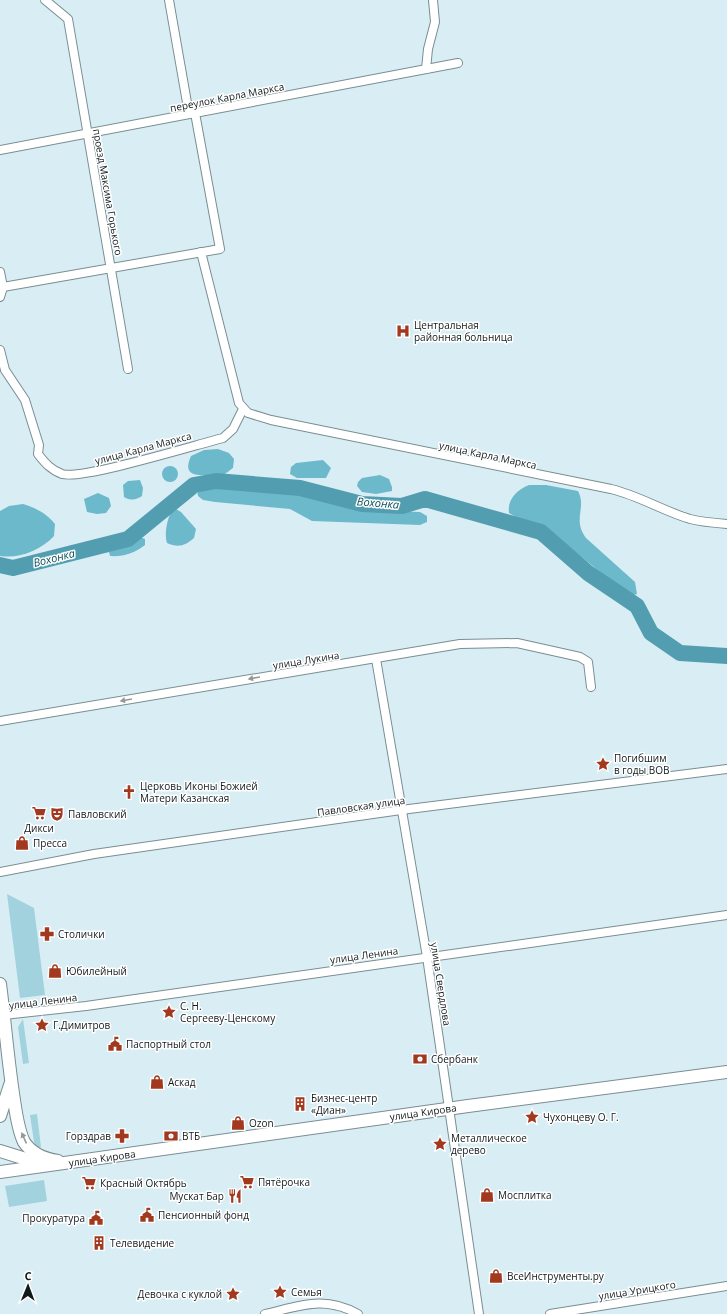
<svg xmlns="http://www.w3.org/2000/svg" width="727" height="1314" viewBox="0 0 727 1314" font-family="'Open Sans',sans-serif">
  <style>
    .green { fill: #a2d2de }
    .forest { fill: #6db9cc }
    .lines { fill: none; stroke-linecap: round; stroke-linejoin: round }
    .river { stroke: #529eb0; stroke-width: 16 }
    .street-casing { stroke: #7a8d92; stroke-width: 10 }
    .secondary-casing { stroke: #7a8d92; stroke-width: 14 }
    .street { stroke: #fff; stroke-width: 8 }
    .secondary { stroke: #fff; stroke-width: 12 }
    .oneway { fill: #949898 }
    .labels { text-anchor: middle; stroke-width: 3; stroke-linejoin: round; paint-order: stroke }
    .street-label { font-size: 10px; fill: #12191b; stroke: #fff }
    .poi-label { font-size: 10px; fill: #12191b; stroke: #fff; text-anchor: start }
    .water-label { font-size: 11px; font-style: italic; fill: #0b505d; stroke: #fff }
  </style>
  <rect width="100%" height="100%" fill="#d9eef4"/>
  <g class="green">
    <polygon points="7,894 34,908 45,995 20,998"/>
    <polygon points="23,1019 29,1063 23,1064 18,1027"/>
    <polygon points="37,1114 41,1147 37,1148 34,1142 30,1115"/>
    <polygon points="44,1180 47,1201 9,1207 5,1186"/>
  </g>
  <g class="forest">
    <path d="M 218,449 L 229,453 L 234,459 L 233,468 C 230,470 226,474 222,475 C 219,476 213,475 210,475 C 193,476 183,474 191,456 L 204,450 Z"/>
    <polygon points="323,460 331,468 326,478 297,478 290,474 291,467 296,463"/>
    <circle cx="170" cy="474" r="8"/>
    <polygon points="380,475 389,479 392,487 392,491 376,494 362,492 357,486 358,482 362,478"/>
    <path d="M 140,480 L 143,488 L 142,496 C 136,500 131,501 124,497 L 123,485 L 128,481 Z"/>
    <polygon points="216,485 289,492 370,510 420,512 427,516 427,522 420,525 312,521 290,509 215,502 203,500 198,496 197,491"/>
    <path d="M 529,485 L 546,485 L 578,491 C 587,508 572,519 586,538 L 635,582 L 637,594 L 630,596 L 548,530 L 522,521 L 509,513 C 507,499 517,490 529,485 Z"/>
    <polygon points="98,493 109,498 111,506 106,513 97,514 87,512 84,499"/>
    <path d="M 23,504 C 36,508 46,513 55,524 L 54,536 C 41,550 20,559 0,556 L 0,511 L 9,506 Z"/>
    <path d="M 176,509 L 181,512 L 196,529 L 194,538 C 185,546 178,548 167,543 C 164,534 167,520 171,512 Z"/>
    <path d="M 140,537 L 145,539 L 145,545 C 135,553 123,557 110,556 L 109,552 Z"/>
  </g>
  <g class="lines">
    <polyline class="river" points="0,565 13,568 128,539 194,485 216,481 300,488 362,504 402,506 425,499 541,532 588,573 637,606 651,633 680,653 727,656"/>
    <defs>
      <g id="street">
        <polyline points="45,0 68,19 128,369"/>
        <polyline points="169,0 189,114"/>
        <polyline points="426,69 428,49 435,22 433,0"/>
        <polyline points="0,150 458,63"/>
        <path d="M 201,252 L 239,403 L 248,413 L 271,420 L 611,489 C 640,496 663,511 690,519 C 702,522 714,523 727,524"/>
        <polyline points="0,272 3,287 0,297"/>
        <polyline points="3,287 220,249 195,113"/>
        <path d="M 0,350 L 5,370 L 25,400 L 39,445 L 38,454 C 45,463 51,470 62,474 C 82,480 195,445 223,438 L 233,429 L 243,409"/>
        <polyline points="376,659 427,957 479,1314"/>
        <polyline points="0,721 460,644 517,643 580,657 588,662 591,687"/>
        <polyline points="0,872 94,854 401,810 727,769"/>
        <polyline points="4,1015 86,1006 727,915"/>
        <path d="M 265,1314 C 300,1306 324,1295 358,1314"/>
        <polyline points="550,1314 727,1286"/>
      </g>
      <g id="secondary">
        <path d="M 0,984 C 5,1022 8,1062 14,1100 C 16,1113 18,1130 24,1142 C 32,1154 44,1159 58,1161"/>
        <polyline points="0,1116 10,1085"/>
        <polyline points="0,1151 42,1164"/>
        <polyline points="0,1172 468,1106 727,1072"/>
      </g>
    </defs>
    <use href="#street" class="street-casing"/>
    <use href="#secondary" class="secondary-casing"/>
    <use href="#street" class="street"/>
    <use href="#secondary" class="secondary"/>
  </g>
  <defs><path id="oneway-solid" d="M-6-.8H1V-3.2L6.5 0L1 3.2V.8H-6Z"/></defs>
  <g class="oneway">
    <use href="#oneway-solid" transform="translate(254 678) rotate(170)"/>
    <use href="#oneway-solid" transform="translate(126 700) rotate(170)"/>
    <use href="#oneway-solid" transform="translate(24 1138) rotate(-114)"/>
  </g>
  <defs>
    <symbol id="hospital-bare" viewBox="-9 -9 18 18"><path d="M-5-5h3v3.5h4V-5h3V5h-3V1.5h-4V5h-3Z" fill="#a2391f" stroke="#fff" stroke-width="2.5" paint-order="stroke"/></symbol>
    <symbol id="sight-bare" viewBox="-9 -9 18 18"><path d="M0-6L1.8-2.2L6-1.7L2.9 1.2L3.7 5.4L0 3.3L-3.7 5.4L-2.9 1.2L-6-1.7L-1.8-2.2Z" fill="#a2391f" stroke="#fff" stroke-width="2.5" paint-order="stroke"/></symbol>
    <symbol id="church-bare" viewBox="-9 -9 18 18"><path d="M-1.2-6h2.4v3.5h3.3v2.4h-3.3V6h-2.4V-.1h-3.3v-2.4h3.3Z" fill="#a2391f" stroke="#fff" stroke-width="2.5" paint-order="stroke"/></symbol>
    <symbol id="supermarket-bare" viewBox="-9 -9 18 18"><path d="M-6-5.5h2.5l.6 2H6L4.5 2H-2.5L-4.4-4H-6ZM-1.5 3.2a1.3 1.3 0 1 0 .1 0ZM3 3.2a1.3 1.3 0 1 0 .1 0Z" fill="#a2391f" stroke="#fff" stroke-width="2.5" paint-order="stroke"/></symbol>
    <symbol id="theatre-bare" viewBox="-9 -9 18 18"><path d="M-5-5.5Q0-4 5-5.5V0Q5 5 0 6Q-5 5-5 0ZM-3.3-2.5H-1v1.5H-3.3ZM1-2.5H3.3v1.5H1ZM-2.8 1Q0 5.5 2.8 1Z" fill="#a2391f" stroke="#fff" stroke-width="2.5" paint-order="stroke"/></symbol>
    <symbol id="shop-bare" viewBox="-9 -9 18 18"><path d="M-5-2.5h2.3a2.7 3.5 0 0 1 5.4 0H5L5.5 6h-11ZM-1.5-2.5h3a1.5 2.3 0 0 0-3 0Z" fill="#a2391f" stroke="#fff" stroke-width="2.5" paint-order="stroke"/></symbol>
    <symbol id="pharmacy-bare" viewBox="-9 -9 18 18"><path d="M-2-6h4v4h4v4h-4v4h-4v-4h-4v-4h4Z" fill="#a2391f" stroke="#fff" stroke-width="2.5" paint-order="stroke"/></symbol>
    <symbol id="civic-bare" viewBox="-9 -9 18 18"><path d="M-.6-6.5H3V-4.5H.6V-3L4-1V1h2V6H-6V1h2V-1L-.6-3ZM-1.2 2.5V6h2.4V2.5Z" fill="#a2391f" stroke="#fff" stroke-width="2.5" paint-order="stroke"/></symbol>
    <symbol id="bank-bare" viewBox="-9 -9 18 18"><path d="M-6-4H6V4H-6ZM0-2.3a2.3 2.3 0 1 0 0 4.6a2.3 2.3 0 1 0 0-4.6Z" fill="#a2391f" stroke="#fff" stroke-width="2.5" paint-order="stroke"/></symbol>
    <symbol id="building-bare" viewBox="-9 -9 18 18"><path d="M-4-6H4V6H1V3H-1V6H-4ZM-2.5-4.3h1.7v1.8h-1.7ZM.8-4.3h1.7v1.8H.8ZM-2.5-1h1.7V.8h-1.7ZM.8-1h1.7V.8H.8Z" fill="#a2391f" stroke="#fff" stroke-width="2.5" paint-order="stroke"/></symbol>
    <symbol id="restaurant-bare" viewBox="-9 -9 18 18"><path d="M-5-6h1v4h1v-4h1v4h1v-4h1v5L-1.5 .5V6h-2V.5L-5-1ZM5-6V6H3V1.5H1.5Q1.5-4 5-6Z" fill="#a2391f" stroke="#fff" stroke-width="2.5" paint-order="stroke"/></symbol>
  </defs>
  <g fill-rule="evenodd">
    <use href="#hospital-bare" x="393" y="321" width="20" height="20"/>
    <use href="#sight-bare" x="593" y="754" width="20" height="20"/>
    <use href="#church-bare" x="119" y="782" width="20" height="20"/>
    <use href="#supermarket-bare" x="29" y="803" width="20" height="20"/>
    <use href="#theatre-bare" x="47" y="804" width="20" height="20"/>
    <use href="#shop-bare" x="12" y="833" width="20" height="20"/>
    <use href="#pharmacy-bare" x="37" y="924" width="20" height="20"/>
    <use href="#shop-bare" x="45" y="961" width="20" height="20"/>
    <use href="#sight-bare" x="159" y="1002" width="20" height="20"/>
    <use href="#sight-bare" x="32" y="1015" width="20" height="20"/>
    <use href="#civic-bare" x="105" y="1034" width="20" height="20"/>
    <use href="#bank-bare" x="410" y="1049" width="20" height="20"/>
    <use href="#shop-bare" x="147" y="1072" width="20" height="20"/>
    <use href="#building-bare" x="290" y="1094" width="20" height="20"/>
    <use href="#sight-bare" x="522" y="1107" width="20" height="20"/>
    <use href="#shop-bare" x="228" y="1113" width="20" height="20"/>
    <use href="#pharmacy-bare" x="112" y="1126" width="20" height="20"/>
    <use href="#bank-bare" x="161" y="1126" width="20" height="20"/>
    <use href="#sight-bare" x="430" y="1134" width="20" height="20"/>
    <use href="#supermarket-bare" x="237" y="1172" width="20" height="20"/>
    <use href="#supermarket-bare" x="79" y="1173" width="20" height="20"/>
    <use href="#shop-bare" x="477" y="1185" width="20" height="20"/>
    <use href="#restaurant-bare" x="225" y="1186" width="20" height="20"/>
    <use href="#civic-bare" x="137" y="1205" width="20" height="20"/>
    <use href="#civic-bare" x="86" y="1208" width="20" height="20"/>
    <use href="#building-bare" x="89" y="1233" width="20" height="20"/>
    <use href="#shop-bare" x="486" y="1266" width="20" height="20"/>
    <use href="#sight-bare" x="270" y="1282" width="20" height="20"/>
    <use href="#sight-bare" x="223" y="1284" width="20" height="20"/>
  </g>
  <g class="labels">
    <g class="street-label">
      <text transform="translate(227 97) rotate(-11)" y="4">переулок Карла Маркса</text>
      <text transform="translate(108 192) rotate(80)" y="4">проезд Максима Горького</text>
      <text transform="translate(143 448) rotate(-15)" y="4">улица Карла Маркса</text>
      <text transform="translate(488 455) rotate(12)" y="4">улица Карла Маркса</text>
      <text transform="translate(306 660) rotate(-9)" y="4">улица Лукина</text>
      <text transform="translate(361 806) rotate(-8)" y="4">Павловская улица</text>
      <text transform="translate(364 955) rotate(-8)" y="4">улица Ленина</text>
      <text transform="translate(441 984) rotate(81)" y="4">улица Свердлова</text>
      <text transform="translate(43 1001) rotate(-7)" y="4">улица Ленина</text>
      <text transform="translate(423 1112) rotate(-8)" y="4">улица Кирова</text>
      <text transform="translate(102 1158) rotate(-8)" y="4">улица Кирова</text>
      <text transform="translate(637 1290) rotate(-9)" y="4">улица Урицкого</text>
    </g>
    <g class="poi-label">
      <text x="414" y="329">Центральная<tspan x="414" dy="12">районная больница</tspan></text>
      <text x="614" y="762">Погибшим<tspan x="614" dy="12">в годы ВОВ</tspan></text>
      <text x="140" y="790">Церковь Иконы Божией<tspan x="140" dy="12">Матери Казанская</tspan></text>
      <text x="68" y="818">Павловский</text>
      <text x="39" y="832" text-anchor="middle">Дикси</text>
      <text x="33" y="847">Пресса</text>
      <text x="58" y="938">Столички</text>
      <text x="66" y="975">Юбилейный</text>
      <text x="180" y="1010">С. Н.<tspan x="180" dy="12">Сергееву-Ценскому</tspan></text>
      <text x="53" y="1029">Г.Димитров</text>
      <text x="126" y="1048">Паспортный стол</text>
      <text x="431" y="1063">Сбербанк</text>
      <text x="168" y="1086">Аскад</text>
      <text x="311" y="1102">Бизнес-центр<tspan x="311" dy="12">«Диан»</tspan></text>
      <text x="543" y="1121">Чухонцеву О. Г.</text>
      <text x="249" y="1127">Ozon</text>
      <text x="111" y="1140" text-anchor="end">Горздрав</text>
      <text x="182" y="1140">ВТБ</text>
      <text x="451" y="1142">Металлическое<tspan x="451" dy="12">дерево</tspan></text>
      <text x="258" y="1186">Пятёрочка</text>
      <text x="100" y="1187">Красный Октябрь</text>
      <text x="498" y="1199">Мосплитка</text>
      <text x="224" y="1200" text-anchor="end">Мускат Бар</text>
      <text x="158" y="1219">Пенсионный фонд</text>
      <text x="85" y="1222" text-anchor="end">Прокуратура</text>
      <text x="110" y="1247">Телевидение</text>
      <text x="507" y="1280">ВсеИнструменты.ру</text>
      <text x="291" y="1296">Семья</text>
      <text x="222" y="1298" text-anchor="end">Девочка с куклой</text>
    </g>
    <g class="water-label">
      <text transform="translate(378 503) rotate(5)" y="4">Вохонка</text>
      <text transform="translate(54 558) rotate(-14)" y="4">Вохонка</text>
    </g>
  </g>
  <g transform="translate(28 1286) rotate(1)" stroke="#ffffff" stroke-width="3" paint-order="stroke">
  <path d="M0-3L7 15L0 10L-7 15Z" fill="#12191b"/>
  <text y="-6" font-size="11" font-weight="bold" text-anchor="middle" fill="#12191b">С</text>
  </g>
</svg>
